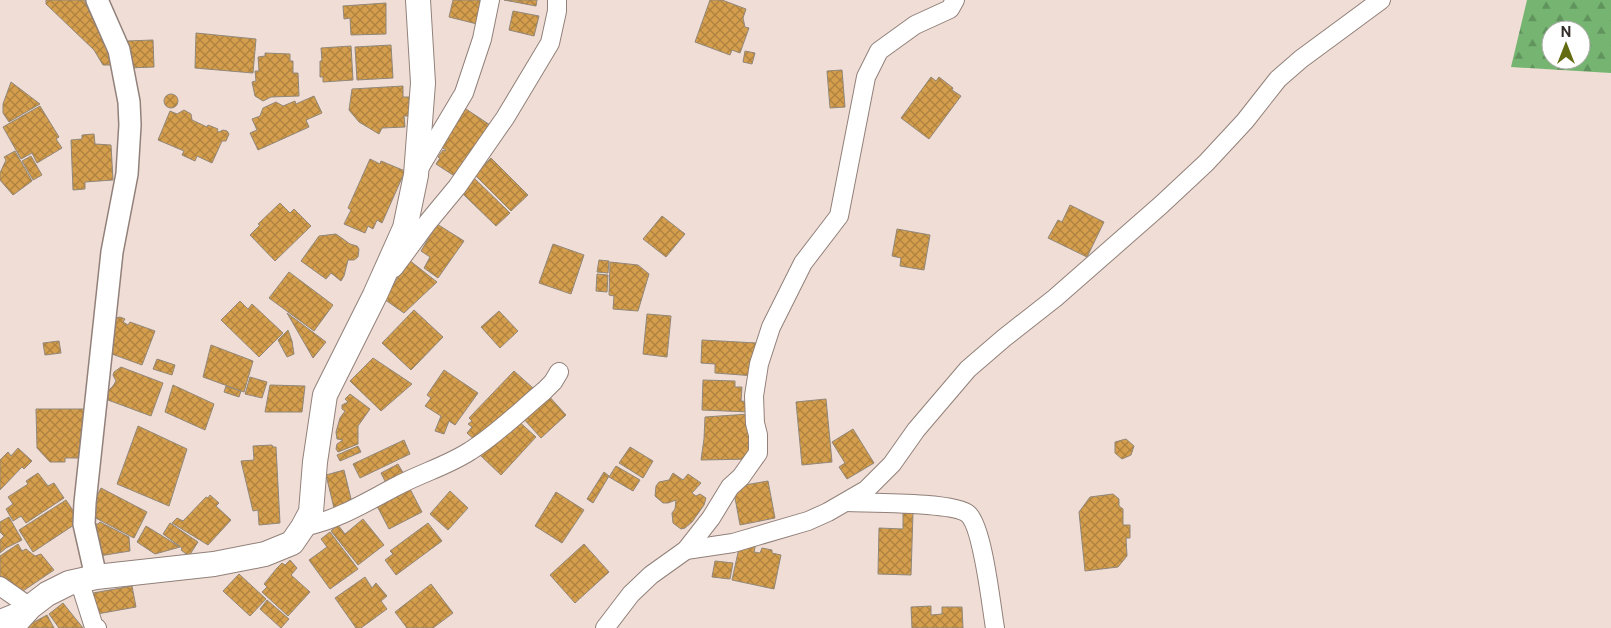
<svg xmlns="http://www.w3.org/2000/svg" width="1611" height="628" viewBox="0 0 1611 628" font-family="'Public Sans',sans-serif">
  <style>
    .forest { fill: url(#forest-firs); fill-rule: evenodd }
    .building { fill: url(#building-cross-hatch); stroke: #918779 }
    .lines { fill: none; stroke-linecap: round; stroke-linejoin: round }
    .minor-casing { stroke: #91817a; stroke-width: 20 }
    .tertiary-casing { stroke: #91817a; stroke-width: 24 }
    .secondary-casing { stroke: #91817a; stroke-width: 26 }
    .minor { stroke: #fff; stroke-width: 18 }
    .tertiary { stroke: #fff; stroke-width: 21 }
    .secondary { stroke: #fff; stroke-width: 24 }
  </style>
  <defs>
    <pattern id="forest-firs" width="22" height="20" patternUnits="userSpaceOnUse" patternTransform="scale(1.25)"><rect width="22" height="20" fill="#75b571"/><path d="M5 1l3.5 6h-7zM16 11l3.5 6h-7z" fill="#61935d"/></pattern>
    <pattern id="building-cross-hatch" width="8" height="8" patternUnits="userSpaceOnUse" patternTransform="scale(1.25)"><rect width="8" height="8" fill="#d49e4d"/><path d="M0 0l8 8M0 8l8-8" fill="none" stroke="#ad8140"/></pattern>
  </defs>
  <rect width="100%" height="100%" fill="#f0ddd5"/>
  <path class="forest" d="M 1527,0 L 1611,0 L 1611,73 L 1511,67 ZM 1551,30 L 1581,30 L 1581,60 L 1551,60 Z"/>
  <g class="building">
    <polygon points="46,0 84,0 114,65 103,65 94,50 46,4"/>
    <polygon points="453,0 483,0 477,24 449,17"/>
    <polygon points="504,0 537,0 536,6"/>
    <polygon points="710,0 722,0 746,9 743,18 745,27 749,28 740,53 732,50 730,55 695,42"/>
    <polygon points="386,3 386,34 351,35 350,18 344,19 343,6"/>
    <polygon points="513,11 539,16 534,36 509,30"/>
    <polygon points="196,33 256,39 253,73 195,68"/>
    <polygon points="153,40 154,67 128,68 127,41"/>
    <polygon points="391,45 393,78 357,80 355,47"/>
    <polygon points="351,46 353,80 323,82 323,77 320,77 320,61 322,61 321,48"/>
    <polygon points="745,51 755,53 752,64 743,62"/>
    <polygon points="265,53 290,54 290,61 293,61 293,73 298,73 299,96 271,97 263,101 255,96 252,82 256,81 255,71 259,71 258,57 265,56"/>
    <polygon points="842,70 845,107 830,108 827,71"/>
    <polygon points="931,77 936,81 939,77 953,88 952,90 961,96 929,139 901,118"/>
    <polygon points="11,82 40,104 9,122 3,113 3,104"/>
    <polygon points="403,86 403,97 409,97 410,116 404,116 405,127 382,128 379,134 359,122 349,110 352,89"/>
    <circle cx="171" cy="101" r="7"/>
    <polygon points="314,96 322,113 306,120 309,127 258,150 250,133 257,130 252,119 260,116 263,108 276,102 283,106 295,101 296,104"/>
    <polygon points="40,106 59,137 56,139 62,148 37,163 32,153 21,159 3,127"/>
    <polygon points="463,107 496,129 459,179 436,164 440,158 438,157 443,150 445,151 446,150 441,147"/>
    <polygon points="184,110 191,114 192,120 207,127 208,125 218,129 217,131 219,132 223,130 227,131 229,134 226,141 222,141 212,163 197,156 195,161 182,155 184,151 158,140 170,111 177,114"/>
    <polygon points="94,134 95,144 111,145 113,180 85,182 85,189 73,190 71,140 82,139 82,135"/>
    <polygon points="15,151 32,181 13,195 0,180 0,173 6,160 4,157"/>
    <polygon points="31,156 42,175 33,180 22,161"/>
    <polygon points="491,158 528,195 511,211 475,175"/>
    <polygon points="370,159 380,164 381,161 405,171 382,223 377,220 373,229 368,226 365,233 344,224 351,210 348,208"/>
    <polygon points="474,178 510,213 496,226 461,192"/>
    <polygon points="280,203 290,213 294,209 311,226 275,261 250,235 260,225 258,224"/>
    <polygon points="1070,205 1104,222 1087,257 1048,238 1058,220 1062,222"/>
    <polygon points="662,216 685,234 666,257 643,239"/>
    <polygon points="437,224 464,241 438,278 424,268 430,257 421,251"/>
    <polygon points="897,229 930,235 924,270 900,266 901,258 892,256"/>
    <polygon points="336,234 350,244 357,246 359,249 358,257 354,260 348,260 344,276 341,281 331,273 326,279 301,261 319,236"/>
    <polygon points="553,244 584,255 571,294 539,283"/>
    <polygon points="409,260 437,282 404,313 384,299"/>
    <polygon points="599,260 609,261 608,273 597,272"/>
    <polygon points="610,262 638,265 649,274 638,311 613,309 614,296 609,295"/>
    <polygon points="289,272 333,305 314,331 269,298"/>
    <polygon points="597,274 608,275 607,292 596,291"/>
    <polygon points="240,301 248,309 252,304 283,333 259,357 221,320"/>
    <polygon points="414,310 443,337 411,370 382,343"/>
    <polygon points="499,311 518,331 500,348 481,327"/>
    <polygon points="287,313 326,342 313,358"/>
    <polygon points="647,314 671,316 667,357 643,354"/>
    <polygon points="120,317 125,319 123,322 128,325 130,322 155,331 142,365 112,354 109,346 111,319"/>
    <polygon points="288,330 292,341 294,354 287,357 278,340"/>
    <polygon points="702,340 757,343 755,376 715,373 715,364 701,363"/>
    <polygon points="59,341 61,353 45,355 43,343"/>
    <polygon points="211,345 253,361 244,392 203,377"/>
    <polygon points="373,358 412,384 381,411 350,381"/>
    <polygon points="157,359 175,365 172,375 153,369"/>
    <polygon points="121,367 163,383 151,416 108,400 108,391 113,386 116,381 113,375 114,372"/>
    <polygon points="444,370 478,393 455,425 449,421 444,434 435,431 441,416 425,406 431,398 427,395"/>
    <polygon points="514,371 533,388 487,435 476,441 467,433 472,427 468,424 472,421 469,418"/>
    <polygon points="250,377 267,382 262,398 245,394"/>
    <polygon points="703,380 735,381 735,387 742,387 741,401 750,402 749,412 702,410"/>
    <polygon points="173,385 214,404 205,430 165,412"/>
    <polygon points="270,385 305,386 302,412 265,412"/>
    <polygon points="226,386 241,391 239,397 224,392"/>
    <polygon points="350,394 370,409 358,426 358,444 338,452 336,449 337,444 343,440 337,439 336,432 340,418 345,411 342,409 342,405 348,402 345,399"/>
    <polygon points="547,394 566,415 541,438 522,417"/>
    <polygon points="826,399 832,462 802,465 796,402"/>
    <polygon points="36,409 85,409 84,458 65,458 65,462 50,462 37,448"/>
    <polygon points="749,414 752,459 701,460 704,439 705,417"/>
    <polygon points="515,418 536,437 501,475 480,455"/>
    <polygon points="138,426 187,449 169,506 117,484"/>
    <polygon points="853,429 874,463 847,479 839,467 845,463 832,442"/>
    <polygon points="1126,439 1134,446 1131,455 1122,459 1115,453 1115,442"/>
    <polygon points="404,440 410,454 360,478 353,464"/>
    <polygon points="272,445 273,447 276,447 280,523 259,525 258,510 253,511 241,461 254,460 253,446"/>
    <polygon points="358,446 361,452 340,461 337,455"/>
    <polygon points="630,447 653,461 643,478 619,463"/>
    <polygon points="18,448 32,461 24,469 22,467 0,490 0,460 8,452 11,456"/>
    <polygon points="398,464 406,478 388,487 381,473"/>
    <polygon points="616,466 640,480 633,491 609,477"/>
    <polygon points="344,470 352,503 334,508 326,475"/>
    <polygon points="604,472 609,476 593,503 587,499"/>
    <polygon points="38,473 48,486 54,483 64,498 26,523 21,516 13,521 6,509 13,504 8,497 28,484 26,481"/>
    <polygon points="673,473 683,480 688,474 701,483 692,493 696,496 700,494 706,498 704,505 692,522 685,528 681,529 673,523 672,513 675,509 676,500 668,503 663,503 655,496 656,486 659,482 669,480"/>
    <polygon points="768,481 775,518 740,525 733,487"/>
    <polygon points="409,487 422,512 389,529 376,504"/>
    <polygon points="101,488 147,512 134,538 88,514"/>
    <polygon points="450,491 468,508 448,530 430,514"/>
    <polygon points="556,492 584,510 562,543 535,526"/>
    <polygon points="1113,494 1119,499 1119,506 1123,509 1123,525 1130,525 1130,538 1126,538 1127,556 1118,567 1085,571 1079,512 1090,497"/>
    <polygon points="210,495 219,503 216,506 231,520 208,545 172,523 177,518 183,521 206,497 208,498"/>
    <polygon points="66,500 80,521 33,552 19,530"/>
    <polygon points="903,513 913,513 911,575 878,574 879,528 903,529"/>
    <polygon points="9,517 22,540 6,548 0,553 0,540 4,536 0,532 0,522"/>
    <polygon points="363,519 384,545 358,565 331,531 338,525 345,534"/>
    <polygon points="100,522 129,537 130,551 99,556 89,524 98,524"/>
    <polygon points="170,523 198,542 189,556 181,550 182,548 163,534"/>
    <polygon points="428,523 442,541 396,575 385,560 393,554 390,551"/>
    <polygon points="146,526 180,547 155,554 137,542"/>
    <polygon points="330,532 358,569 330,589 309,560 327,547 321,539"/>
    <polygon points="756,543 754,552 760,553 762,548 772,550 772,553 781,555 774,589 732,580 739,548"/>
    <polygon points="18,544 22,551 26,549 35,556 41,554 54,570 17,595 0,582 0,556"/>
    <polygon points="584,544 609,572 575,603 550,575"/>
    <polygon points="290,560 297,568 291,575 310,592 288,616 262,592 267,587 264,584 277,568 282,563 285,565"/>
    <polygon points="715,561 733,563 730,579 712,577"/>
    <polygon points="239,574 266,599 250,616 223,591"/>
    <polygon points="365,577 372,588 376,583 387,596 381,601 387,609 361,628 356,628 335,598"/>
    <polygon points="431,584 453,613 433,628 407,628 395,612"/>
    <polygon points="132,586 136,607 97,614 93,593"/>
    <polygon points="267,600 289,619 281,628 260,609"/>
    <polygon points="63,603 83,628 59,628 49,614"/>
    <polygon points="931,606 931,615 942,614 942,607 962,607 963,628 912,628 911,607"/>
    <polygon points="47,615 54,628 25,628 25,627"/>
  </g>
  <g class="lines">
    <defs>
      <g id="minor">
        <polyline points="417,172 464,93 482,39 490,0"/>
        <polyline points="394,268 428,222 457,187 505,118 550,43 557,11 557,0"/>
        <path d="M 847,502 C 869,503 955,502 968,514 C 983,527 991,605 995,628"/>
        <path d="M 303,527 C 338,520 366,502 397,486 C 421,473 447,466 470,451 C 496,435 520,411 544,391 L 553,382 L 559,372"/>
        <polyline points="686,550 711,518 730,487 741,477 758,453 758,435 755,423 754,396 759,364 771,327 803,263 839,216 866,77 879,51 915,25 950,9 955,0"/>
        <polyline points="79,580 94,627 97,628"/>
        <polyline points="0,586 30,607"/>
        <polyline points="0,619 27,608"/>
        <polyline points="605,628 631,594 651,575 686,550 733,543 808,521 828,512 866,490 892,464 916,430 968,369 1004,338 1055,298 1161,205 1206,163 1245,121 1278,79 1301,59 1381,0"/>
      </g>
      <polyline id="tertiary" points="96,577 84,524 85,503 112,252 127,174 130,125 129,102 119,50 97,0"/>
      <polyline id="secondary" points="11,628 30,607 47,594 69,583 96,577 214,564 265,554 292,543 303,527 311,512 315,462 325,395 375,295 405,228 416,175 423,83 418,0"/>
    </defs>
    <use href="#minor" class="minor-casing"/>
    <use href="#tertiary" class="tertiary-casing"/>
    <use href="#secondary" class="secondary-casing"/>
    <use href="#minor" class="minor"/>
    <use href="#tertiary" class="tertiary"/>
    <use href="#secondary" class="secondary"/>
  </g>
  <g transform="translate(1566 45)"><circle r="24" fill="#ffffff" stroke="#adaba9"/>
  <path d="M0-4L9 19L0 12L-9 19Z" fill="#636c13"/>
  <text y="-8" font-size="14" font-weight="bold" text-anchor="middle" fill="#332c29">N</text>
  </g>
</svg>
